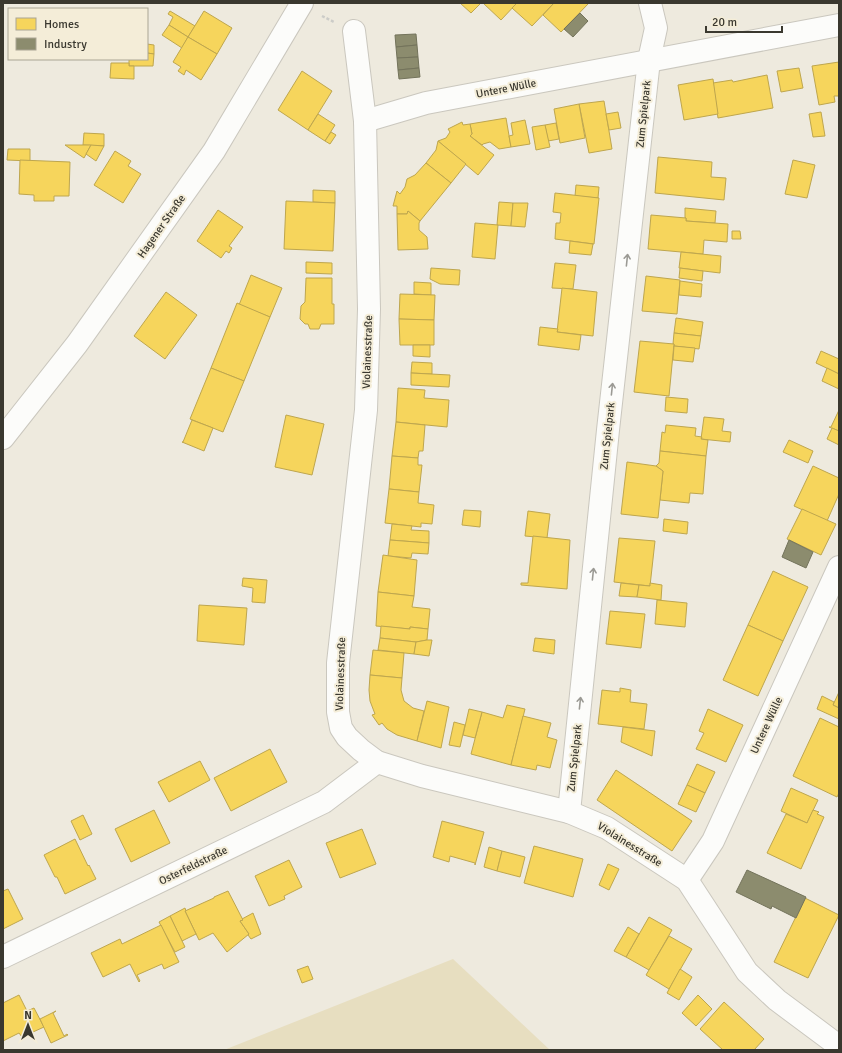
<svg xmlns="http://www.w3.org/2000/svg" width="842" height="1053" viewBox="0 0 842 1053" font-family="Signika,sans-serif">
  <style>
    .green { fill: #e7dec0 }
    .homes { fill: #f6d55c; stroke: #bea64e }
    .industry { fill: #8c8c6e; stroke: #73735b }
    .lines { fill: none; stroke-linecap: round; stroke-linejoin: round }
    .minor-casing { stroke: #cac7be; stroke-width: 24 }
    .major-casing { stroke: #cac7be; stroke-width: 24 }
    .path { stroke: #ccccc8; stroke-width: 2.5; stroke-dasharray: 3 2; stroke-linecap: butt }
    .minor { stroke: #fcfcfa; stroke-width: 22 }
    .major { stroke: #fcfcfa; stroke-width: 22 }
    .oneway { stroke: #9b9a94 }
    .labels { text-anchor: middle; stroke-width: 4; stroke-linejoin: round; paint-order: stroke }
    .street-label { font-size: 11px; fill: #3a382f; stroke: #f4edd8 }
  </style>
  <rect width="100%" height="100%" fill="#eeeade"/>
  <polygon class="green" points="453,959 550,1050 224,1050"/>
  <g class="homes">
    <polygon points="460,3 481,3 471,13"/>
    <polygon points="483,3 517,3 501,20"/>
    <polygon points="517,3 554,3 532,26 512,8"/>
    <polygon points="554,3 587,3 588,4 561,32 543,15"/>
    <polygon points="170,11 195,26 188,37 169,25 173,17 168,14"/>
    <polygon points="204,11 232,28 217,54 188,37"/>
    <polygon points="169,25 188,37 182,48 162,35"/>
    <polygon points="188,37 217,54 201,80 186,70 184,75 178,71 181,67 173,62"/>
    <polygon points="147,44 154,45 154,54 147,53"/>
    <polygon points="147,53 154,54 153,66 129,66 129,59 147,59"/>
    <polygon points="839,62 839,96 834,96 835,102 819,105 812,66"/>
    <polygon points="111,63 129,63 129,66 134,66 134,79 110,78"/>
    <polygon points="799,68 803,88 781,92 777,71"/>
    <polygon points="302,71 332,91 308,130 278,110"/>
    <polygon points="767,75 773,108 718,118 713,83 732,80 733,82"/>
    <polygon points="713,79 718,114 684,120 678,85"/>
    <polygon points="604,101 612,149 589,153 579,104"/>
    <polygon points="579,104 585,138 560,143 554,109"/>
    <polygon points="618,112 621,128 609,130 606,114"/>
    <polygon points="821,112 825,136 813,137 809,114"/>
    <polygon points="318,114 335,125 325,141 308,130"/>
    <polygon points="506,118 511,147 499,149 490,142 483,144 482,145 470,136 472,134 470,124"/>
    <polygon points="525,120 530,144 511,147 509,136 513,135 511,123"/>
    <polygon points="462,122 463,125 470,124 472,134 470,136 494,155 478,175 438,141 446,138 450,132 448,129"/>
    <polygon points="556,123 559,139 548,141 545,125"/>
    <polygon points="545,125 550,147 536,150 532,127"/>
    <polygon points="331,132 336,135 330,144 325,141"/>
    <polygon points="84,133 104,134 104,146 83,145"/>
    <polygon points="438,141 466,164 451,183 426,163 436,150"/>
    <polygon points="65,145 91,145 84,158"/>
    <polygon points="91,145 104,146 96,161 86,154"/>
    <polygon points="8,149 30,149 30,161 7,160"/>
    <polygon points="115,151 131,161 128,166 141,174 123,203 94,185"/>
    <polygon points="658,157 712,162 711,177 726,178 724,200 655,193"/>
    <polygon points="20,160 70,162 69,196 54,196 54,201 34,201 34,195 19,194"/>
    <polygon points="793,160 815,165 807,198 785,194"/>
    <polygon points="426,163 451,183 420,221 408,211 407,214 397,214 397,206 393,206 397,191 400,194 405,187 407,179 415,175"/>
    <polygon points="576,185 599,187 598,198 575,196"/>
    <polygon points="313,190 335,191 335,203 313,202"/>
    <polygon points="555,193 599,198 594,244 555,239 556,223 560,223 561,213 553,212"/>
    <polygon points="286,201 335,203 333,251 284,249"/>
    <polygon points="499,202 513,203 511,226 497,225"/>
    <polygon points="513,203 528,203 525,227 511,226"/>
    <polygon points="685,208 716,211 715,223 686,221 686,218 685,218"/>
    <polygon points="218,210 243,227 229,246 232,248 229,253 226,251 221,258 197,241"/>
    <polygon points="408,211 420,221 419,223 419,230 427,237 428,249 398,250 397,214 407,214"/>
    <polygon points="651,215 686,218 686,221 728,224 727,242 704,240 703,254 648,249"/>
    <polygon points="475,223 498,225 495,259 472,257"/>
    <polygon points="732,231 740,231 741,239 732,239"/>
    <polygon points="570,241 593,244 591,255 569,253"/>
    <polygon points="681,252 721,256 720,273 679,268"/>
    <polygon points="306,262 332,263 332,274 306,273"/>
    <polygon points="555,263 576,265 573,289 552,288"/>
    <polygon points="431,268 460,270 459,285 440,284 430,279"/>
    <polygon points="680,268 703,271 702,281 679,278"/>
    <polygon points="251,275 282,288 270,317 239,305"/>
    <polygon points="646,276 680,280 677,314 642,311"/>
    <polygon points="306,278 332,278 332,304 334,304 334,324 321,324 319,329 310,329 308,324 305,324 300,319 301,306 305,302"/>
    <polygon points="680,281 702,284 701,297 679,295"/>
    <polygon points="414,282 431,283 431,295 414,294"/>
    <polygon points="562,288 597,292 593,336 557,332"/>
    <polygon points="166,292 197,315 165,359 134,336"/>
    <polygon points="400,294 435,295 434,320 399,319"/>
    <polygon points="237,303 270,317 244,381 211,368"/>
    <polygon points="676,318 703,322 701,336 674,333"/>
    <polygon points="399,319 434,320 434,345 400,345"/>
    <polygon points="540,327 558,329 557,332 581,335 579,350 538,345"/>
    <polygon points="674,333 701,336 699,349 674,346 674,344 673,344"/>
    <polygon points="640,341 674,344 669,396 634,392"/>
    <polygon points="413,345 430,345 430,357 413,356"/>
    <polygon points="674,346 695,348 693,362 673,360"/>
    <polygon points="821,351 839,359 839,374 816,363"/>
    <polygon points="412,362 432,363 432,374 411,373"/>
    <polygon points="211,368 244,381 223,432 190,419"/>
    <polygon points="827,368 839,374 839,389 822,381"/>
    <polygon points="411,373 450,375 449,387 411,385"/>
    <polygon points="398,388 425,390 424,398 449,400 447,427 396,422"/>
    <polygon points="666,397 688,399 687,413 665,411"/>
    <polygon points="839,410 839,431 829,427 831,427"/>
    <polygon points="286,415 324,424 312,475 275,467"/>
    <polygon points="704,417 724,419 722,431 731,432 730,442 701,439"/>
    <polygon points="192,420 213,428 204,451 182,442 183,442"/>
    <polygon points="396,422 425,425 423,451 419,451 418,458 392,456"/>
    <polygon points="666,425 696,428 695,436 702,437 701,439 708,440 706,456 660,451 662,432 665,433"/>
    <polygon points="832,428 839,431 839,445 827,439"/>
    <polygon points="789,440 813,451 808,463 783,452"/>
    <polygon points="660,451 706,456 703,494 690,493 689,503 660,500 663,471 656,466 659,463"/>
    <polygon points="392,456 418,458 418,465 422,465 419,492 389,489"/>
    <polygon points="627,462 656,466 663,471 658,518 621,514"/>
    <polygon points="813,466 839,478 839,494 827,521 794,506"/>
    <polygon points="389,489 419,492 418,503 434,505 432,524 421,523 421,527 385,523"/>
    <polygon points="802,509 836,524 821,555 787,539"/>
    <polygon points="464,510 481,511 480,527 462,525"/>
    <polygon points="528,511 550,514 547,538 525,536"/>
    <polygon points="664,519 688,522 687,534 663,531"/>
    <polygon points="392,524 412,526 411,530 429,531 429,543 390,540"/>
    <polygon points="533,536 570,540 567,589 521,585 521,583 528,583"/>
    <polygon points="619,538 655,541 650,586 614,582"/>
    <polygon points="390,540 429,543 428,554 412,553 411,558 388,556"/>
    <polygon points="383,555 417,560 414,596 378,592"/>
    <polygon points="773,571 808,587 783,641 748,625"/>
    <polygon points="243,578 267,580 265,603 252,602 253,588 242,586"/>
    <polygon points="621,583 639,585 637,597 619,596"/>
    <polygon points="650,583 662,585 661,600 637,597 639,585 650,586"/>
    <polygon points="378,592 414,596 412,607 430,609 428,629 410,627 410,629 376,626"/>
    <polygon points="657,600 687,603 685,627 655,624"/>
    <polygon points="199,605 247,608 244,645 197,641"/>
    <polygon points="610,611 645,614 641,648 606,644"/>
    <polygon points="748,625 783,641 758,696 723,680"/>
    <polygon points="381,626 410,629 410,627 428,629 427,640 416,642 380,638"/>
    <polygon points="380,638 416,642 414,654 378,650"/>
    <polygon points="535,638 555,640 554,654 533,651"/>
    <polygon points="427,640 432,640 429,656 414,654 416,642"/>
    <polygon points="373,650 404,653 402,678 370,675"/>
    <polygon points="370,675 402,678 401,690 404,701 413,708 424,711 417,741 397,735 387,729 382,723 379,725 372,715 375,714 370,701 369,690"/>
    <polygon points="620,688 631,690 630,702 647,704 644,729 598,724 602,690 620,692"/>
    <polygon points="839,692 839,708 833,705"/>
    <polygon points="822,696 834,702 833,705 839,708 839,719 817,709"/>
    <polygon points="427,701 449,707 441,748 417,741"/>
    <polygon points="507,705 525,709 511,765 471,754 482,712 503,718"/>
    <polygon points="469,709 482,712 475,738 463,735"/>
    <polygon points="708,709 743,725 726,762 696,749 704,733 699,731"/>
    <polygon points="523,716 551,723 547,737 557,740 550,768 537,765 536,770 511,765"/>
    <polygon points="820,718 839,727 839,793 837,797 793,776"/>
    <polygon points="454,722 465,725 460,747 449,745"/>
    <polygon points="623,727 655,731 652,756 621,742"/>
    <polygon points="270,749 287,782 231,811 214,778"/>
    <polygon points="200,761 210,780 169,802 158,782"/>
    <polygon points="697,764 715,772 705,793 687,785"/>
    <polygon points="616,770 692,821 672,851 597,800"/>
    <polygon points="687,785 705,793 696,812 678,804"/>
    <polygon points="791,788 818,800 807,823 781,811"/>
    <polygon points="154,810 170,843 131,862 115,829"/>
    <polygon points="813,810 819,812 817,814 824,817 801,869 767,853 786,814 807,823"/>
    <polygon points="83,815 92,834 80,840 71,821"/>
    <polygon points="442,821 484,832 475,865 475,863 450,856 449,862 433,857"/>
    <polygon points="362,829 376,864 340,878 326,843"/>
    <polygon points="75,839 88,866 89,865 96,879 65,894 57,877 55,877 44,855"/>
    <polygon points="534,846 583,859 573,897 524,883"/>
    <polygon points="489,847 502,851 497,871 484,867"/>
    <polygon points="502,851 525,857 520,877 497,871"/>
    <polygon points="289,860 302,887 284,896 285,899 269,906 255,876"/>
    <polygon points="608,864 619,869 609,890 599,885"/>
    <polygon points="8,889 23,919 3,929 3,891"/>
    <polygon points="228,891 243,920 240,921 249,934 227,952 213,933 199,940 185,911 214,898 214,897"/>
    <polygon points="805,898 839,915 808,978 774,962"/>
    <polygon points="185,908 186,911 185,911 196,934 182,941 170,916"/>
    <polygon points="253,913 261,934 251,939 248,935 249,934 240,921 243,920 242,919"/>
    <polygon points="170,916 185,947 175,952 159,922"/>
    <polygon points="649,917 672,930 649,970 626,957"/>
    <polygon points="161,925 179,962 164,969 162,964 137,975 140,981 139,982 130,964 103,977 91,953 120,939 122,944"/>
    <polygon points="628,927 639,934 626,957 614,951"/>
    <polygon points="669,936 692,949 669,989 646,975"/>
    <polygon points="308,966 313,979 302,983 297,970"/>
    <polygon points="680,969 692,977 679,1000 667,993"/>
    <polygon points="19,995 27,1011 34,1008 44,1027 22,1037 19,1033 3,1041 3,1003"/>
    <polygon points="698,995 712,1009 696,1026 682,1013"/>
    <polygon points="724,1002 764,1039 754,1050 723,1050 700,1029"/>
    <polygon points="56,1011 53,1013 64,1036 67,1034 68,1035 51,1043 40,1019"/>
  </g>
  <g class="industry">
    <polygon points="580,13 588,21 573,37 564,29"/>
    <polygon points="416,34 417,45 396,47 395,35"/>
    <polygon points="417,45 418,57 397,58 396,47"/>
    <polygon points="418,57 419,68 398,70 397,58"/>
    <polygon points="419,68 420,77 399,79 398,70"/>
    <polygon points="789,540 813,552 806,568 782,557"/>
    <polygon points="747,870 806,897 796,918 772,906 771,909 736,892"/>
  </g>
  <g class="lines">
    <defs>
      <g id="minor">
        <polyline points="354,31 365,121 369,309 366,410 338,663 338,712 341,728 347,737 361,750 377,762 422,776 569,812 607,828 687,880 747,972 777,1000 832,1041 839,1049"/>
        <polyline points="365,121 426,103 839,25"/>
        <polyline points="569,812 608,430 649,60 656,28 650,3"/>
        <polyline points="687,880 713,841 839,567"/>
        <polyline points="3,957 324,802 377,762"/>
      </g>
      <polyline id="major" points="3,438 77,344 214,151 302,3"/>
    </defs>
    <use href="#minor" class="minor-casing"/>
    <use href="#major" class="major-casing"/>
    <polyline class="path" points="322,16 334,22"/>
    <use href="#minor" class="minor"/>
    <use href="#major" class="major"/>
  </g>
  <defs><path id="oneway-shaft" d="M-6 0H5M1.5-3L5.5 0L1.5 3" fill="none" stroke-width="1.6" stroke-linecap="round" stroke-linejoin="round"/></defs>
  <g class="oneway">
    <use href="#oneway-shaft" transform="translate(627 260) rotate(-84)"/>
    <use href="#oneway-shaft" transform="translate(612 389) rotate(-84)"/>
    <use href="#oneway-shaft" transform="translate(593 574) rotate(-84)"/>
    <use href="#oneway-shaft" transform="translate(580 703) rotate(-84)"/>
  </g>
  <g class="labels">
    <g class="street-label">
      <text transform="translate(506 88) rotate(-11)" y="4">Untere Wülle</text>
      <text transform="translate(643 114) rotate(-84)" y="4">Zum Spielpark</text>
      <text transform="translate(161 226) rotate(-55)" y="4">Hagener Straße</text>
      <text transform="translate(367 352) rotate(-88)" y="4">Violainesstraße</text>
      <text transform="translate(607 436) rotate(-84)" y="4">Zum Spielpark</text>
      <text transform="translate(340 674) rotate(-88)" y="4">Violainesstraße</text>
      <text transform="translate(766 725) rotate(-65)" y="4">Untere Wülle</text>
      <text transform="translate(574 758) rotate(-84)" y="4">Zum Spielpark</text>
      <text transform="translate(630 844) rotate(32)" y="4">Violainesstraße</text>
      <text transform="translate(193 865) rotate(-26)" y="4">Osterfeldstraße</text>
    </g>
  </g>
  <rect width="842" height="1053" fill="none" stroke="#3a382f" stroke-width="8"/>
  <rect x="8" y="8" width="140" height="52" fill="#f4edd8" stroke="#aaa594"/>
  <rect x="16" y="18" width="20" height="12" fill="#f6d55c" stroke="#aaa594"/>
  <text x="44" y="28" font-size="12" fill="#3a382f">Homes</text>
  <rect x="16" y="38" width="20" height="12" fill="#8c8c6e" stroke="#aaa594"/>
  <text x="44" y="48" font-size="12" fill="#3a382f">Industry</text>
  <g transform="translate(28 1025)" stroke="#f4edd8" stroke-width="3" paint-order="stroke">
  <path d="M0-3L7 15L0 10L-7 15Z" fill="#3a382f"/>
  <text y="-6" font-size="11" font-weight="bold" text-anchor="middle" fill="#3a382f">N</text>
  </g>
  <path d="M706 26v6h76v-6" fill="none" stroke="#3a382f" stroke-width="2"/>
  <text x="712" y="26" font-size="12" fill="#3a382f" stroke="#f4edd8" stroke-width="3" paint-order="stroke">20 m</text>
</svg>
